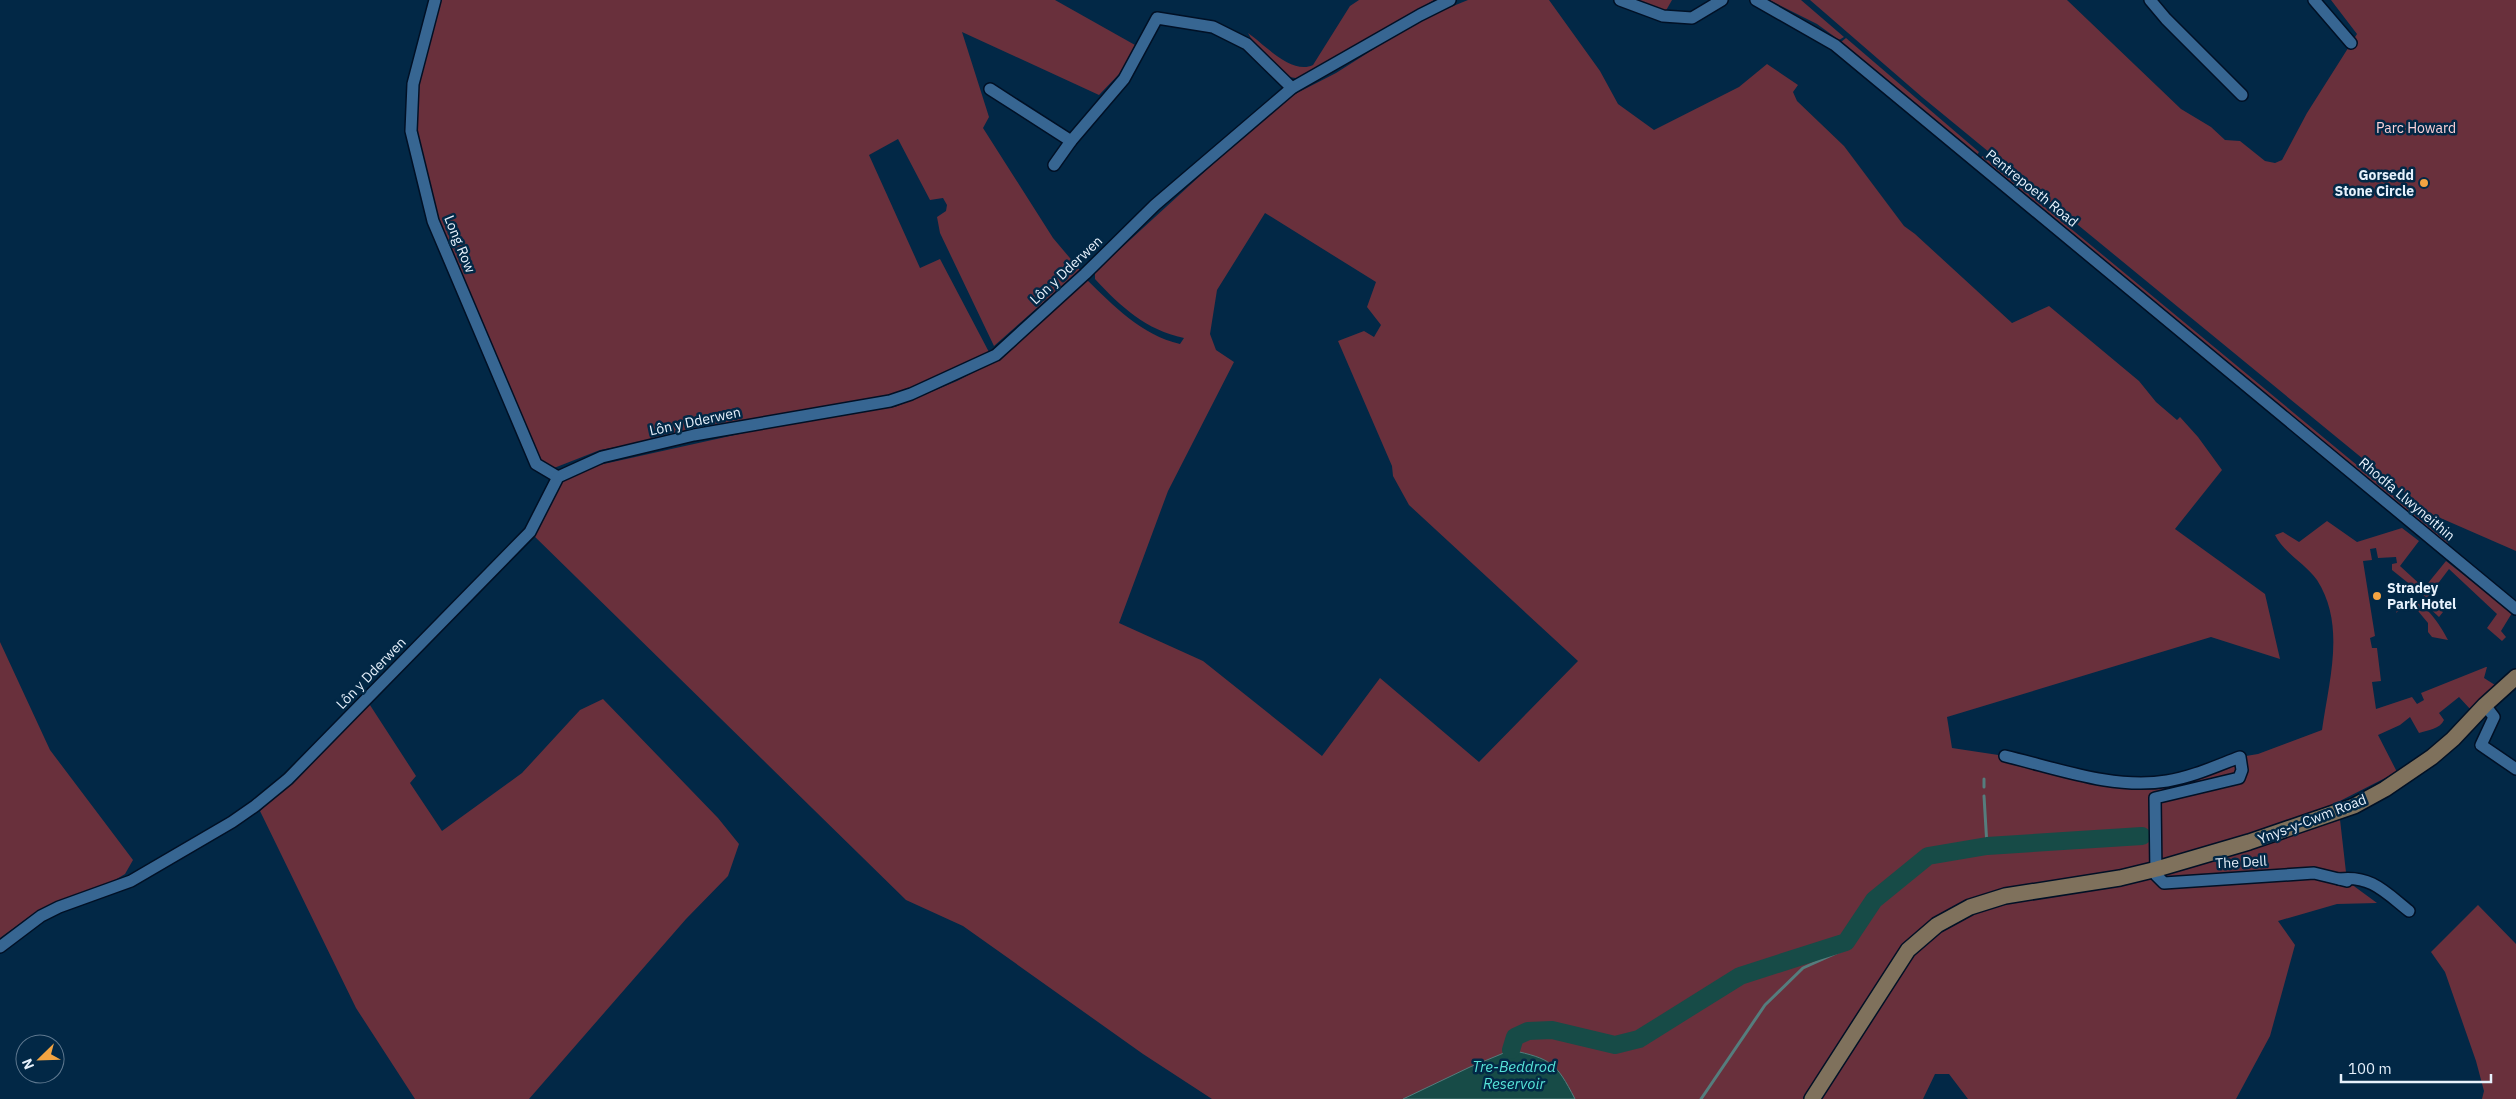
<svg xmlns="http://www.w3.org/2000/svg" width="2516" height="1099" viewBox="0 0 2516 1099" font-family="'IBM Plex Sans',sans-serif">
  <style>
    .green { fill: #69303c; fill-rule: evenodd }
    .water { fill: #174b47; stroke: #557d7d }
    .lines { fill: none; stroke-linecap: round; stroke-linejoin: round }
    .stream { stroke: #557d7d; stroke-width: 3 }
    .river { stroke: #174b47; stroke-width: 18 }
    .minor-casing { stroke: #001025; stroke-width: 14 }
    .major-casing { stroke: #001025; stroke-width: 18 }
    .minor { stroke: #376692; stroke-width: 11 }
    .major { stroke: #7f715c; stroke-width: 15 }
    .poi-dot { fill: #f3a442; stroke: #022846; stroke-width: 2 }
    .labels { text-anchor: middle; stroke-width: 5; stroke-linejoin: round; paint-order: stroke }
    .park-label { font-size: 14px; fill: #fdd3d9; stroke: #022846 }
    .poi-label { font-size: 14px; font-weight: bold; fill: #e7f1fc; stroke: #022846; text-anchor: end }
    .street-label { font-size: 14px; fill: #e7f1fc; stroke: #022846 }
    .water-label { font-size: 15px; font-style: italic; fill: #56e3d8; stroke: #022846 }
  </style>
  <rect width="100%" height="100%" fill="#022846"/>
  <g class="green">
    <polygon points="431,0 1055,0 1135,45 1121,72 1099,95 962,32 989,117 983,128 1053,238 1080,270 994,346 940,233 937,217 946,211 947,205 943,198 930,200 898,139 869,155 920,268 940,259 990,354 914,389 888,397 600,450 554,468 539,461 433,221 411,131"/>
    <path d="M 1359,0 L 1434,0 L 1302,79 L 1289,77 L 1256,47 L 1248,33 C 1265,45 1292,75 1313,65 L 1350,6 Z"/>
    <path d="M 1468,0 L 1549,0 L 1600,71 L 1618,104 L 1654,130 L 1739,87 L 1767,64 L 1798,85 L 1793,92 L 1797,101 L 1844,146 L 1904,226 L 1915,234 L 2012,323 L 2049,306 L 2139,381 L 2156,402 L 2177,420 L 2180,417 L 2198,437 L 2222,470 L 2175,529 L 2265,594 L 2280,659 L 2211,637 L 1947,717 L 1952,748 L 2005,756 L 2084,775 L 2152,783 L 2240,757 L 2258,754 L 2322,730 C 2329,680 2346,625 2317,580 C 2305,563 2285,554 2275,535 L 2283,532 L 2299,542 L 2327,521 L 2357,542 L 2402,528 L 2419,541 L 2400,566 L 2424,588 L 2446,561 L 2512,613 L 2501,631 L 2506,637 L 2502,641 L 2487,628 L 2497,614 L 2449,569 L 2427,598 L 2443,612 L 2439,617 L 2425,604 L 2427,598 L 2392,570 L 2392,564 L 2397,563 L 2396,557 L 2378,558 L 2376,548 L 2370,549 L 2372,560 L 2363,561 L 2375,636 L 2370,638 L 2372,648 L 2377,648 L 2381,681 L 2372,682 L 2376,709 L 2412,697 L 2417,704 L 2424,700 L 2421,693 L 2486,667 L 2487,667 L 2484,678 L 2495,685 L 2471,710 L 2459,697 L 2439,713 L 2444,720 C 2440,729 2428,730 2419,733 L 2410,717 L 2400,725 L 2378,735 L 2397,772 L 2338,802 L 2347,881 L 2377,903 L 2337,904 L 2278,921 L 2295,945 L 2270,1036 L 2236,1099 L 1968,1099 L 1949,1074 L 1935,1074 L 1923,1099 L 1812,1099 L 1908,950 L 1967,908 L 1940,915 L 1908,941 L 1804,1099 L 1212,1099 L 1143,1054 L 963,926 L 906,900 L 530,532 L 564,480 L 599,465 L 802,420 L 895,407 L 957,381 L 992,363 L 1086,279 C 1114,306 1141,335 1180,344 L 1184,338 C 1146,330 1121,307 1095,279 L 1095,272 L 1237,142 L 1295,94 L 1336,73 L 1421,19 ZM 1265,213 L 1376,282 L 1367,307 L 1381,325 L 1374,337 L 1364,331 L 1338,341 L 1392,466 L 1393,476 L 1409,505 L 1578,661 L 1479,762 L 1380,678 L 1322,756 L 1203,661 L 1119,623 L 1168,491 L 1234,362 L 1216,350 L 1210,334 L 1217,290 Z"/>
    <polygon points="1624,0 1672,0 1664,14"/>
    <polygon points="1769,0 1801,0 1844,37 1839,40 1817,24"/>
    <polygon points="1810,0 2067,0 2181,109 2211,127 2225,140 2240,141 2265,161 2275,163 2282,160 2307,113 2357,34 2331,0 2516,0 2516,551 2429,513 1922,97"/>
    <polygon points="1846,38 1979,152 1977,155 1841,42"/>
    <polygon points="1983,156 2421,518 2452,539 2447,544 2404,511 1980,158"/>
    <path d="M 2408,599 C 2427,604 2439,623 2448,640 L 2432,637 L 2428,632 L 2428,623 L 2413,605 L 2406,605 L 2396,613 L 2399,604 Z"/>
    <polygon points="0,642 50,750 133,860 125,874 100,889 34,913 0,938"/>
    <polygon points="603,699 718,818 739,844 728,876 686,919 529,1099 415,1099 356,1008 260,811 368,702 416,776 410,783 442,831 522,773 580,710"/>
    <polygon points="2478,905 2516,944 2516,1099 2482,1099 2484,1091 2476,1061 2445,972 2431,952"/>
  </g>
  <path class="water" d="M 1511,1050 C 1551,1059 1556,1062 1575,1099 L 1403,1099 L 1470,1067 Z"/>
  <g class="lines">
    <g class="stream">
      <polyline points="1984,779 1984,787"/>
      <polyline points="1984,796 1987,846"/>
      <polyline points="1846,943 1846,942"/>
      <polyline points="1701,1099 1765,1005 1803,968 1843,950"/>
    </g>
    <polyline class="river" points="1511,1050 1515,1037 1528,1031 1552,1030 1615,1045 1639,1039 1740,976 1846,942 1874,900 1928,856 1987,846 2142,836"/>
    <defs>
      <g id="minor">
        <polyline points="435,0 413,84 411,131 433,221 536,464 558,477"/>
        <polyline points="1620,0 1663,16 1692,18 1722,0"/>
        <polyline points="1756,0 1835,45 2516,609"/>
        <polyline points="2150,0 2166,19 2242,95"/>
        <polyline points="2314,0 2351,43"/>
        <polyline points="990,89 1071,141"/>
        <polyline points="1054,165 1071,141 1124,79 1157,18 1213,27 1247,44 1292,88"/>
        <polyline points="2485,705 2494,717 2481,745 2516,769"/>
        <path d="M 2005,756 C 2056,768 2114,790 2167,781 C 2192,777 2216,766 2240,757 L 2242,770 L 2239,778 L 2155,798 L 2156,875 L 2164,883 L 2314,873 L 2347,881"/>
        <path d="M 2339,879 C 2371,875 2385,892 2409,911"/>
        <polyline points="0,947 41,916 59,907 131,881 232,822 255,806 288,779 530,532 558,477 602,457 694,435 890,401 911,394 996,355 1085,274 1155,205 1292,88 1420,15 1450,0"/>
      </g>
      <polyline id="major" points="1812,1099 1908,950 1937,925 1970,907 2005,896 2120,878 2157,869 2249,842 2354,806 2385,789 2432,757 2453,739 2485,705 2516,677"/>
    </defs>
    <use href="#minor" class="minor-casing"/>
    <use href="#major" class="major-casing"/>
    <use href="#minor" class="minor"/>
    <use href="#major" class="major"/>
  </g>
  <g class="poi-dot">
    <circle cx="2424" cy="183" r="5"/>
    <circle cx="2377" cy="596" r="5"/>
  </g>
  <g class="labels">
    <g class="park-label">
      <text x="2416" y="133">Parc Howard</text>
    </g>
    <g class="poi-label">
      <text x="2414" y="180">Gorsedd<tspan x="2414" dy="16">Stone Circle</tspan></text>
      <text x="2387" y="593" text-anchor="start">Stradey<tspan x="2387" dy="16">Park Hotel</tspan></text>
    </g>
    <g class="street-label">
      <text transform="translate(2032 188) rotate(39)" y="5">Pentrepoeth Road</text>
      <text transform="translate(460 244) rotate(68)" y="5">Long Row</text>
      <text transform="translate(1066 270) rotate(-43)" y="5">Lôn y Dderwen</text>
      <text transform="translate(695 421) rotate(-12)" y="5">Lôn y Dderwen</text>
      <text transform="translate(2407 499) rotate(40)" y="5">Rhodfa Llwyneithin</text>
      <text transform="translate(371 673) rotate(-46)" y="5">Lôn y Dderwen</text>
      <text transform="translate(2312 819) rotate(-21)" y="5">Ynys-y-Cwm Road</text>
      <text transform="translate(2241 862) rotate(-3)" y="5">The Dell</text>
    </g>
    <g class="water-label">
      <text x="1514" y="1072">Tre-Beddrod<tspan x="1514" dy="17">Reservoir</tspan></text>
    </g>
  </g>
  <g transform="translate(40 1059) rotate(247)"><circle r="24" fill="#022846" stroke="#5e788f"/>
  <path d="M0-4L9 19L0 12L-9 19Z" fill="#f3a442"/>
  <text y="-8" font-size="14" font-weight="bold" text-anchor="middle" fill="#e7f1fc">N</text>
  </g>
  <path d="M2341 1074v8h150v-8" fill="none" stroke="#e7f1fc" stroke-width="2.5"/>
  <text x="2348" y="1074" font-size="15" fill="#e7f1fc" stroke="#022846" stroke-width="4" paint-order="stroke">100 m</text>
</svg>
